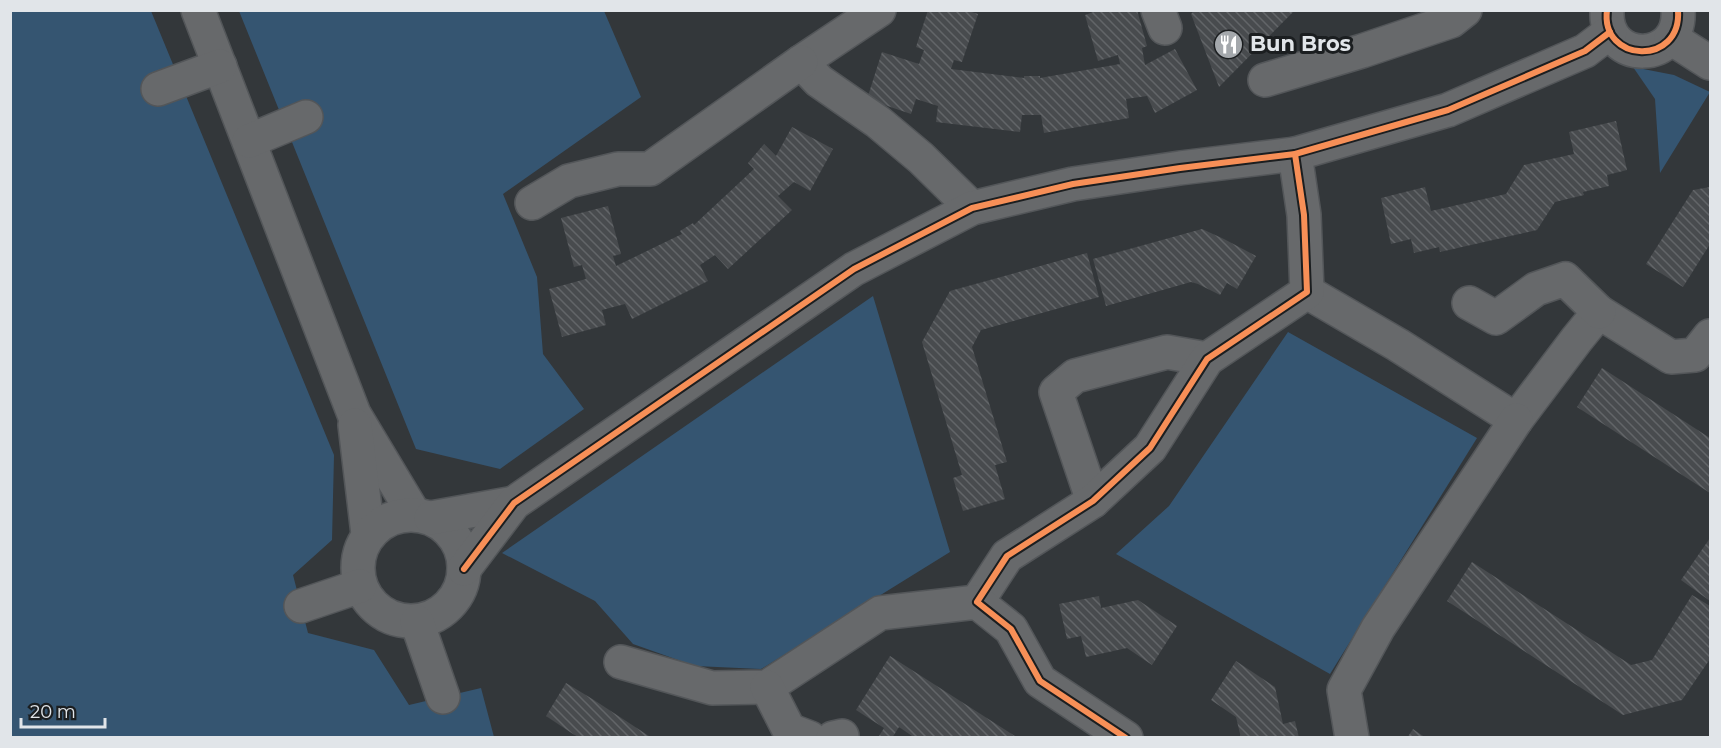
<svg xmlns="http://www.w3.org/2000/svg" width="1721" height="748" viewBox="0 0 1721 748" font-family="Montserrat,sans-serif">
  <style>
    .green { fill: #355571 }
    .building { fill: url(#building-back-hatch) }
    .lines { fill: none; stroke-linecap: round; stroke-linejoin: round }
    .minor-casing { stroke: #535659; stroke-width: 36 }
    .minor { stroke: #67696b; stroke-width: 33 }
    .cycleway-casing { stroke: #1b1e20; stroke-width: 10 }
    .cycleway { stroke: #f78f57; stroke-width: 6 }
    .labels { text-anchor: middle; stroke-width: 6; stroke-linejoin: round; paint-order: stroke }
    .poi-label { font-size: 21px; font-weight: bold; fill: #e1e5e9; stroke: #1b1e20; text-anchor: start }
  </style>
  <defs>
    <pattern id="building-back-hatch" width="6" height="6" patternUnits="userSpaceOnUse" patternTransform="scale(1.5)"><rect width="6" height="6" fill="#484b4e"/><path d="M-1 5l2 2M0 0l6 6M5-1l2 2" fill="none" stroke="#626568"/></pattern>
  </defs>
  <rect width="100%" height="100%" fill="#33373a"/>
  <g class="green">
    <polygon points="10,11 151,11 334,455 332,540 293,575 308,633 374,650 409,705 481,688 494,737 11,737"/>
    <polygon points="239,11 604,11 641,97 503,194 537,277 543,354 584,409 500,469 416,449"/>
    <polygon points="1633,67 1674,75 1710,92 1660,173 1655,99"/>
    <polygon points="873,296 950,552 761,669 695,666 633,644 595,601 502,553"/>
    <polygon points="1288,332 1477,438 1330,674 1116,554 1169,506"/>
  </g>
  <g class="building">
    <polygon points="928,10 965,10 978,14 962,62 954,60 951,69 1024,78 1024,76 1040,76 1040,78 1120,64 1118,55 1098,61 1085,15 1099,10 1137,10 1147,46 1142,48 1145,65 1175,49 1197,90 1155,113 1147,96 1126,99 1129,118 1044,133 1041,115 1022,115 1020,132 936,122 938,106 916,99 911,114 867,99 882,52 919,64 924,50 916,47"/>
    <polygon points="1195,10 1295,10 1219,87 1191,14"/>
    <polygon points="1616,121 1627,170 1607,175 1609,186 1583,192 1584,195 1555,202 1537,230 1440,252 1439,247 1414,253 1411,239 1391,244 1381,198 1425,187 1431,211 1506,194 1524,165 1574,154 1569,132"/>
    <polygon points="792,127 833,149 810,191 794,182 778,196 792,210 728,269 715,255 700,265 708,281 632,319 625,304 602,310 606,325 562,337 549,289 586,279 582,265 574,267 561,218 608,206 621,254 613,256 616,266 682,234 680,231 693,223 694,225 754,169 748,163 764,144 776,156"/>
    <polygon points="1710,187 1710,244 1683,287 1646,264 1693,190"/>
    <polygon points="1202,229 1224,239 1256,256 1237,289 1227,283 1220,295 1198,284 1191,282 1106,306 1093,259"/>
    <polygon points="1087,253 1099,297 981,330 972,347 1007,462 995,465 1005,499 963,511 953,478 962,475 922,342 950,291"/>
    <polygon points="1602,368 1710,438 1710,493 1577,407"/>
    <polygon points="1710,538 1710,601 1681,580"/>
    <polygon points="1472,562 1631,665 1652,660 1692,595 1710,606 1710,659 1682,700 1623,715 1447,601"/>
    <polygon points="1099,596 1101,608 1138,600 1177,626 1152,665 1127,648 1086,657 1081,636 1067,639 1059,604"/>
    <polygon points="890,656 1018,738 915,738 899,727 892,738 879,736 884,728 856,710"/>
    <polygon points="1236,661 1275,687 1283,724 1295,721 1299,738 1241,738 1236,717 1211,700"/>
    <polygon points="566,683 594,700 652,738 580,738 573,734 546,716"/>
    <polygon points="1413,729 1426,738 1407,738"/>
  </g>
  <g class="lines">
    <defs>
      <g id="minor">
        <polyline points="198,10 354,414 414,514"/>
        <polyline points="879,10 801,62 819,81 878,122 921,158 972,208"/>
        <polyline points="1158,10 1165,28"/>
        <path d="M 1607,12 C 1605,65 1682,64 1678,10"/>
        <polyline points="1671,38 1710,63"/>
        <polyline points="1265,80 1362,51 1451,21 1465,10"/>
        <polyline points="158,89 220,66"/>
        <polyline points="249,141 306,117"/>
        <polyline points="532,203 569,181 618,169 650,169 801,62"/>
        <polyline points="1307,292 1398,345 1516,420 1577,339 1599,312 1671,357 1695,355 1710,336"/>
        <polyline points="1469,303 1496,318 1536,289 1565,279 1599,312"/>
        <polyline points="355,425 368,534"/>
        <polyline points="1093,501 1056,392 1075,376 1167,352 1207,359"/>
        <circle cx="411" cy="568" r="53"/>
        <polyline points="431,518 514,503"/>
        <polyline points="464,569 514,503 854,269 972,208 1073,184 1180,168 1295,154 1448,110 1585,51 1610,32"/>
        <polyline points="977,602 1007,556 1093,501 1150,448 1207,359 1307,292 1304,215 1295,154"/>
        <polyline points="301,606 360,586"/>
        <polyline points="417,622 443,697"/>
        <polyline points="621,662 712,688 767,687 880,613 977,602 1011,629 1040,681 1126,738"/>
        <polyline points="767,687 789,730 810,738"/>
        <polyline points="833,738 842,736"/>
        <polyline points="1352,738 1344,690 1378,628 1516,420"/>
      </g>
    </defs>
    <use href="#minor" class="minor-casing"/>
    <use href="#minor" class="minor"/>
    <defs>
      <g id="cycleway">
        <path d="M 1607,10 C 1600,63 1682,67 1678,10"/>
        <polyline points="464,569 514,503 854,269 972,208 1073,184 1180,168 1295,154 1448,110 1585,51 1610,32"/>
        <polyline points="1126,738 1040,681 1011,629 977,602 1007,556 1093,501 1150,448 1207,359 1307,292 1304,215 1295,154"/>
      </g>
    </defs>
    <use href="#cycleway" class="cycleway-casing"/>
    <use href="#cycleway" class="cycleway"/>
  </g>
  <defs>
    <symbol id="restaurant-disc" viewBox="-11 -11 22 22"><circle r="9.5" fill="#a4a8ac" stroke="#1b1e20"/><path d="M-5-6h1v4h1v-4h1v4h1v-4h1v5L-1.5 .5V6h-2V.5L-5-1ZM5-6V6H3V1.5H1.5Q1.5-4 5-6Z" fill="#fff"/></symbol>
  </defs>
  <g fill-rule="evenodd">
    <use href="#restaurant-disc" x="1212" y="28" width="33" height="33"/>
  </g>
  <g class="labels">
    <g class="poi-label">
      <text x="1250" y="51">Bun Bros</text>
    </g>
  </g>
  <rect width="1721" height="748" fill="none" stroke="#e1e5e9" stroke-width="24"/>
  <path d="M21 718v9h84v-9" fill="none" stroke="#e1e5e9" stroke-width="3"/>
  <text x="30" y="718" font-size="18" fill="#e1e5e9" stroke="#1b1e20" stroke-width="4.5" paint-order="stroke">20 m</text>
</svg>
